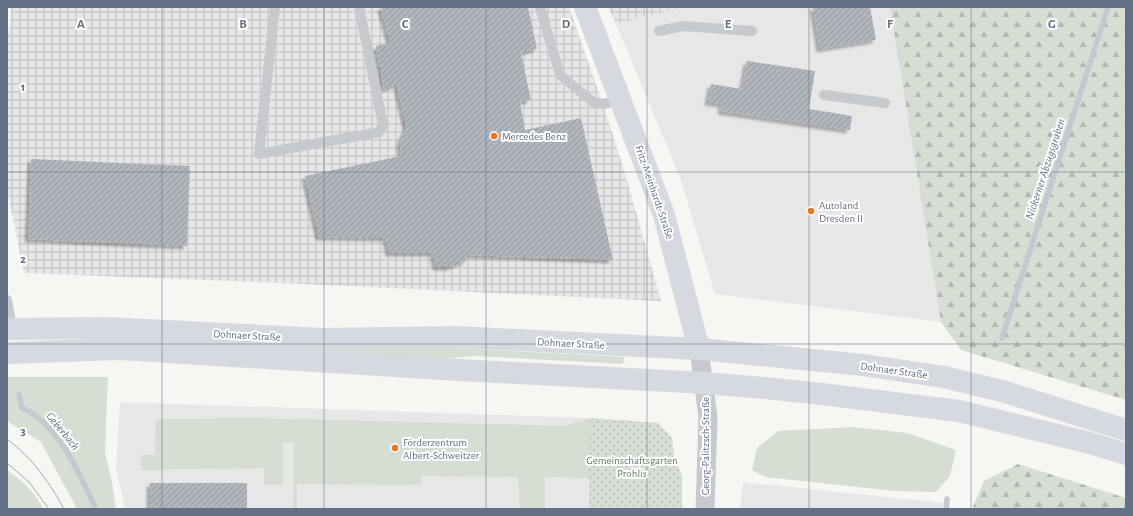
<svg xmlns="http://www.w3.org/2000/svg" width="1133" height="516" viewBox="0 0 1133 516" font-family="'Alegreya Sans',sans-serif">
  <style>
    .built { fill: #e7e7e7 }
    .industrial { fill: url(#industrial-grid) }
    .green { fill: #d6ded4 }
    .forest { fill: url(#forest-firs) }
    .garden { fill: url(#garden-dots) }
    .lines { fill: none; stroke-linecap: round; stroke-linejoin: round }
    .stream { stroke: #c2cad1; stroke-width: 5.5 }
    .building { fill: url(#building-hatch); filter: url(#shadow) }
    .lane { stroke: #c6c9cd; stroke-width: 10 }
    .street { stroke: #c6c9cd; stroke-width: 19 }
    .secondary { stroke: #d6d9df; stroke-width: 22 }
    .tram { stroke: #a6aab1; stroke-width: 1 }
    .grid { fill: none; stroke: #647085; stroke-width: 1; stroke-opacity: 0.55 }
    .poi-dot { fill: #e97920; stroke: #fff; stroke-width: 1.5 }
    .labels { text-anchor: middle; stroke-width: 4; stroke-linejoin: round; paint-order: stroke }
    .poi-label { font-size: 11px; fill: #647085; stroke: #fff; text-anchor: start }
    .street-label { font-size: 11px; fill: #647085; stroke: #fff }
    .park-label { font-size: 11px; fill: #647c64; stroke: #fff }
    .water-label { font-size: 12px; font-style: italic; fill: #657889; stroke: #fff }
    .grid-label { font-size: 13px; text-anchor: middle; font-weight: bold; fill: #647085; stroke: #fff; stroke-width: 4; stroke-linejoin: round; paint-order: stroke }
  </style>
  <defs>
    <pattern id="industrial-grid" width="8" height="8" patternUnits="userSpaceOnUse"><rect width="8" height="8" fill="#e7e7e7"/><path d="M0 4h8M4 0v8" fill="none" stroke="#bfc0c1"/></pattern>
    <pattern id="forest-firs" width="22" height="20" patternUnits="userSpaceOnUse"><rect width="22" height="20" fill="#d6ded4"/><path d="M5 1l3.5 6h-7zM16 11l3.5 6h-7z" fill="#b1b8b2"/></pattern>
    <pattern id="garden-dots" width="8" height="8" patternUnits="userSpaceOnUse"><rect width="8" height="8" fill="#d6ded4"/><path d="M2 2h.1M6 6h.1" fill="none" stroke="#b1b8b2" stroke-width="1.8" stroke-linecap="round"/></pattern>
    <pattern id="building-hatch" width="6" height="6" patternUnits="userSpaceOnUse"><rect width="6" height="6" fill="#b1b6bd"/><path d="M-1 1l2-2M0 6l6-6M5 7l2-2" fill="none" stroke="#94989f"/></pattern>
    <filter id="shadow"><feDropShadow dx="-3.5" dy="3.5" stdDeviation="1" flood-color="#0004"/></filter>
  </defs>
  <rect width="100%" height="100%" fill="#f6f7f3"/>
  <g class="built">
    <polygon points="684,7 890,7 941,322 715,294 681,180 616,24"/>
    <polygon points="120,402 590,418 658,423 672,438 674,457 682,476 682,509 125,509 116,468"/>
    <polygon points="743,482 943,503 942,509 740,509"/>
  </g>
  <g class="industrial">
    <polygon points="11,7 569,7 603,104 625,173 661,301 305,284 24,273 7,188 7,36 10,27"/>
    <polygon points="608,7 684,7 616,24"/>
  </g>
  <g class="green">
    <polygon points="170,341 436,347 624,357 623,364 475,356 427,360"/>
    <polygon points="7,377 108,377 105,452 112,482 116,509 77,509 41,442 7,421"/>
    <polygon points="253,418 565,426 590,418 590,478 545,477 545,509 520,509 518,477 421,476 421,485 297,484 297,509 293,509 294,443 283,442 283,485 264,485 264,468 141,470 141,455 181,454 155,454 156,419"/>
    <polygon points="853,427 907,433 956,450 950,476 936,492 894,491 765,477 752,470 757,448 778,431"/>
    <path d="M 7,470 C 21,480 36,493 43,509 L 7,509 Z"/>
  </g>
  <g class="forest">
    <polygon points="890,7 1126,7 1126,400 961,350 941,322"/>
    <polygon points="1018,464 1126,498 1126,509 972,509 984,481"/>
  </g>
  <polygon class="garden" points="590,418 658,423 672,438 674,457 682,476 682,509 589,509"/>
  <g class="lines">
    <g class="stream">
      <polyline points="1002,338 1108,7"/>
      <path d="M 19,395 L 22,408 C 58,423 80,475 96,509"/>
      <polyline points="946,509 947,499"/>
    </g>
  </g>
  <g class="building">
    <polygon points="381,7 528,7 537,49 521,53 531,100 520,102 525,130 581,118 613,260 467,255 466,261 450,267 436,267 433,253 389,253 386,238 319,237 305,176 401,156 400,142 406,127 397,85 384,89 376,46 390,43"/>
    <polygon points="813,7 870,7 876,40 820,49"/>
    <polygon points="747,61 815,71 809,109 852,116 850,130 721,111 722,104 708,102 711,84 742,89"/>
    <polygon points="31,159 190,166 187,246 28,239"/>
    <rect x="150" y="483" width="97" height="26"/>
  </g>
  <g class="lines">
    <g class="lane">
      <polyline points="275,7 259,154 379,132 383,125 359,7"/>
      <polyline points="540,7 560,75 593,102 603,104 622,100"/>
      <polyline points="659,31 683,26 752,31"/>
      <polyline points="824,95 885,103"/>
      <polyline points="7,300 11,322 15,329"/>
    </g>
    <polyline class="street" points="699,349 708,417 705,509"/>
    <g class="secondary">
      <polyline points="585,7 664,215 699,349"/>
      <polyline points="7,329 106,328 323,339 455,337 699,349 863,365 944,377 1002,391 1126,430"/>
      <polyline points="7,353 120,349 459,370 705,383 765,388 822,394 959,411 1090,443 1126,454"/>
    </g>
    <g class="tram">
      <path d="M 7,439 C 32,458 49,481 64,509"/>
      <polyline points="7,463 29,482 49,509"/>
    </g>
  </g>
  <path class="grid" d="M 162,7 L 162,509M 324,7 L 324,509M 486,7 L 486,509M 647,7 L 647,509M 809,7 L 809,509M 971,7 L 971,509M 7,172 L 1126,172M 7,344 L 1126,344"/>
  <g class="poi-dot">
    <circle cx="494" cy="136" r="4"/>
    <circle cx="811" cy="211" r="4"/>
    <circle cx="395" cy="448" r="4"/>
  </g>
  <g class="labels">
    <g class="poi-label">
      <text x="502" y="140">Mercedes Benz</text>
      <text x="819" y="209">Autoland<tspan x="819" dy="13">Dresden II</tspan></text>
      <text x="403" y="446">Förderzentrum<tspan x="403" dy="13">Albert-Schweitzer</tspan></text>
    </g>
    <g class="street-label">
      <text transform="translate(655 192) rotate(71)" y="4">Fritz-Meinhardt-Straße</text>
      <text transform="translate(247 335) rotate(3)" y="4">Dohnaer Straße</text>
      <text transform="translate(571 343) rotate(3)" y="4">Dohnaer Straße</text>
      <text transform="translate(894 370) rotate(8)" y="4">Dohnaer Straße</text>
      <text transform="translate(705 446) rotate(-90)" y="4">Georg-Palitzsch-Straße</text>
    </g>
    <g class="park-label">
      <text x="632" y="464">Gemeinschaftsgarten<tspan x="632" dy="13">Prohlis</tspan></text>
    </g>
    <g class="water-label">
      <text transform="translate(1045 169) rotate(-72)" y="4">Nickerner Abzugsgraben</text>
      <text transform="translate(63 431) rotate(51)" y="4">Geberbach</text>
    </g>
  </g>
  <g class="grid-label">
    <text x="81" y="28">A</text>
    <text x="243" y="28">B</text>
    <text x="405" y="28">C</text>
    <text x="566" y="28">D</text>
    <text x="728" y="28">E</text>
    <text x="890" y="28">F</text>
    <text x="1052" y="28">G</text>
    <text x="23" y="91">1</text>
    <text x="23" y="263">2</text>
    <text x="23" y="435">3</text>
  </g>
  <rect width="1133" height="516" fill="none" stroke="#647085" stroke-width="16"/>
</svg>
